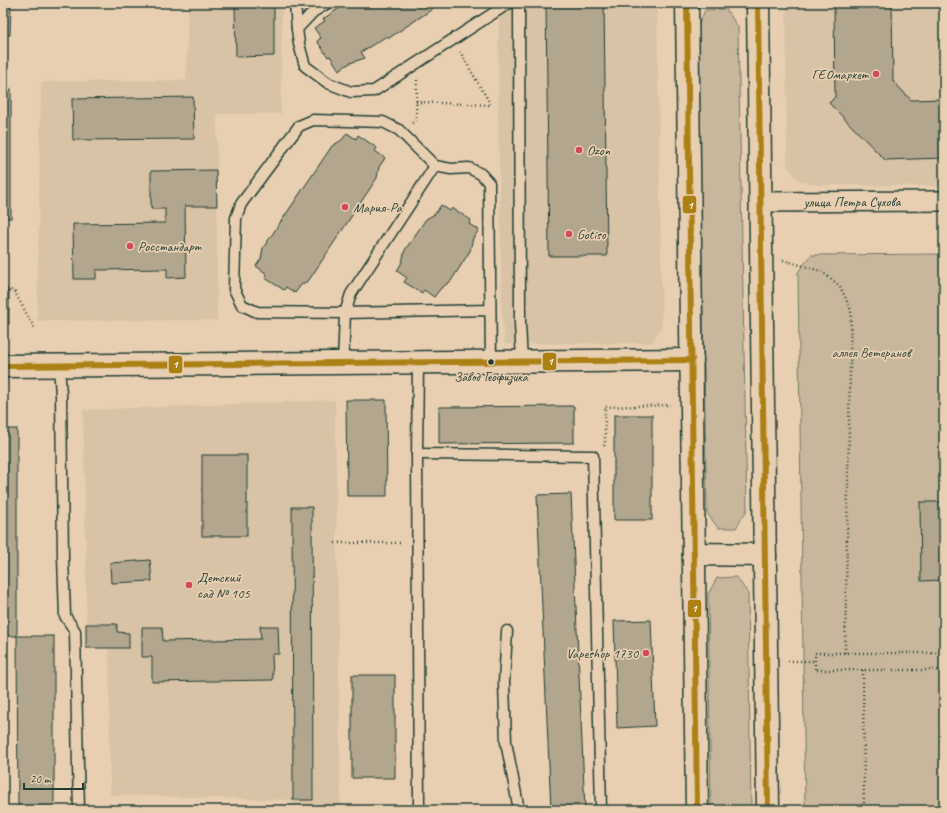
<svg xmlns="http://www.w3.org/2000/svg" width="947" height="813" viewBox="0 0 947 813" font-family="Caveat,sans-serif">
  <style>
    .built { fill: #d8c3a6 }
    .green { fill: #c8b79c; stroke: #747a68 }
    .building { fill: #b2a68e; stroke: #1f3d34 }
    .lines { fill: none; stroke-linecap: round; stroke-linejoin: round }
    .lane-casing { stroke: #1f3d34; stroke-width: 13 }
    .street-casing { stroke: #1f3d34; stroke-width: 22 }
    .secondary-casing { stroke: #1f3d34; stroke-width: 25 }
    .primary-casing { stroke: #1f3d34; stroke-width: 25 }
    .path { stroke: #1f3d34; stroke-width: 2.5; stroke-dasharray: 1 3; stroke-linecap: butt }
    .lane { stroke: #e9cfb1; stroke-width: 10 }
    .street { stroke: #e9cfb1; stroke-width: 19 }
    .secondary { stroke: #e9cfb1; stroke-width: 22 }
    .primary { stroke: #e9cfb1; stroke-width: 22 }
    .bus-1-casing { stroke: #e9cfb1; stroke-width: 9 }
    .bus-1 { stroke: #ab8112; stroke-width: 6 }
    .poi-dot { fill: #d1495b; stroke: #e9cfb1; stroke-width: 1.5 }
    .bus-dot { fill: #1f3d34; stroke: #e9cfb1; stroke-width: 1.5 }
    .labels { text-anchor: middle; stroke-width: 3.5; stroke-linejoin: round; paint-order: stroke }
    .bus-label { font-size: 13px; fill: #1f3d34; stroke: #e9cfb1 }
    .poi-label { font-size: 14px; fill: #1f3d34; stroke: #e9cfb1; text-anchor: start }
    .street-label { font-size: 14px; fill: #1f3d34; stroke: #e9cfb1 }
    .park-label { font-size: 14px; fill: #30493e; stroke: #e9cfb1 }
    .line-badge { stroke: #e9cfb1; stroke-width: 1.5 }
    .badge-label { font-size: 11px; text-anchor: middle; font-weight: bold; fill: #fff }
  </style>
  <rect width="100%" height="100%" fill="#e9cfb1"/>
  <filter id="ink" filterUnits="userSpaceOnUse"><feTurbulence type="fractalNoise" baseFrequency=".025" numOctaves="2"/><feDisplacementMap in="SourceGraphic" scale="8" xChannelSelector="R" yChannelSelector="G"/><feConvolveMatrix kernelMatrix="1 2 1 2 8 2 1 2 1" color-interpolation-filters="sRGB"/></filter>
  <g filter="url(#ink)">
    <g class="built">
      <polygon points="188,3 282,3 281,114 217,114 217,320 37,321 41,82 186,80"/>
      <polygon points="499,3 657,3 662,328 651,343 505,344 502,317 498,113"/>
      <polygon points="786,3 944,3 944,186 816,185 798,180 787,165"/>
      <polygon points="335,400 341,810 293,810 293,800 110,795 109,649 86,648 86,554 83,410"/>
    </g>
    <g class="green">
      <polygon points="726,9 738,27 747,510 736,528 718,528 707,513 697,29 705,10"/>
      <polygon points="944,254 944,810 805,810 798,272 811,255"/>
      <polygon points="736,577 748,593 751,810 711,810 708,594 717,578"/>
    </g>
    <g class="building">
      <polygon points="3,3 11,3 10,35 3,35"/>
      <polygon points="235,3 274,3 274,56 236,57"/>
      <polygon points="347,3 440,3 431,9 431,10 389,38 387,36 361,52 365,58 350,63 339,70 330,56 328,57 317,41 321,38 314,28 325,21 323,19"/>
      <polygon points="546,3 604,3 607,256 549,256"/>
      <polygon points="834,3 892,3 893,81 911,100 944,99 944,158 885,160 829,103 835,97"/>
      <rect x="3" y="89" width="8" height="129"/>
      <polygon points="193,97 194,139 73,140 72,99"/>
      <polygon points="347,133 356,139 358,135 377,148 375,151 385,158 379,167 377,178 309,280 301,285 295,293 286,287 284,290 265,278 267,274 256,266 261,259 263,248 332,146 342,140"/>
      <polygon points="216,170 217,206 185,206 186,277 167,278 167,269 96,270 96,279 74,279 73,224 165,223 165,209 151,209 151,171"/>
      <polygon points="441,205 450,211 452,208 471,220 469,224 479,230 473,238 470,251 451,281 441,288 434,297 424,290 422,293 404,282 407,278 397,271 402,262 405,250 426,219 435,214"/>
      <rect x="3" y="291" width="6" height="33"/>
      <polygon points="346,400 386,400 387,496 347,496"/>
      <polygon points="574,406 574,443 439,444 439,407"/>
      <rect x="614" y="415" width="38" height="105"/>
      <rect x="3" y="429" width="14" height="207"/>
      <rect x="202" y="455" width="45" height="81"/>
      <polygon points="571,494 585,810 551,810 537,495"/>
      <polygon points="920,502 944,502 944,580 921,581"/>
      <polygon points="292,507 312,507 313,800 293,800"/>
      <polygon points="150,560 152,581 111,583 110,563"/>
      <polygon points="651,620 655,726 617,728 614,621"/>
      <polygon points="86,624 117,624 117,632 129,633 129,648 86,648"/>
      <polygon points="260,626 278,626 279,654 272,654 273,680 152,682 152,657 142,657 142,627 162,627 163,641 261,639"/>
      <polygon points="17,636 54,636 54,810 18,810"/>
      <rect x="352" y="675" width="43" height="103"/>
    </g>
    <g class="lines">
      <defs>
        <g id="lane">
          <polyline points="295,3 297,29"/>
          <polyline points="328,3 313,12 297,29 299,44 305,66 328,83 351,92 374,91 509,3"/>
          <polyline points="519,3 520,324 522,361"/>
          <polyline points="489,310 345,313 257,312 242,305 234,289 236,218 241,204 299,126 313,120 383,122 399,130 435,166 451,169 469,168 481,174 489,183 491,362"/>
          <polyline points="343,363 345,313 351,294 435,166"/>
          <polyline points="418,363 417,454 419,810"/>
          <polyline points="59,365 61,395 63,557 65,616 75,631 79,810"/>
          <polyline points="417,454 593,456 601,810"/>
          <polyline points="507,631 504,683 506,742 519,810"/>
        </g>
        <g id="street">
          <path id="s1" d="M 761,202 L 944,201"/>
        </g>
        <polyline id="secondary" points="3,366 692,360"/>
        <g id="primary">
          <polyline points="687,3 697,810"/>
          <polyline points="758,3 768,810"/>
          <polyline points="694,554 765,555"/>
        </g>
      </defs>
      <use href="#lane" class="lane-casing"/>
      <use href="#street" class="street-casing"/>
      <use href="#secondary" class="secondary-casing"/>
      <use href="#primary" class="primary-casing"/>
      <g class="path">
        <polyline points="416,102 491,105 460,52"/>
        <polyline points="412,123 416,120 417,80"/>
        <polyline points="783,260 821,271 840,286 851,310 845,653"/>
        <polyline points="3,288 14,291 35,329"/>
        <polyline points="604,446 605,444 605,407 670,405"/>
        <polyline points="335,543 403,543"/>
        <polyline points="944,653 815,653 815,670 944,670"/>
        <polyline points="788,661 815,661"/>
        <polyline points="863,670 864,810"/>
      </g>
      <use href="#lane" class="lane"/>
      <use href="#street" class="street"/>
      <use href="#secondary" class="secondary"/>
      <use href="#primary" class="primary"/>
      <defs>
        <g id="bus-1">
          <polyline points="687,3 697,810"/>
          <polyline points="758,3 768,810"/>
          <polyline points="3,366 692,360"/>
        </g>
      </defs>
      <use href="#bus-1" class="bus-1-casing"/>
      <use href="#bus-1" class="bus-1"/>
    </g>
  </g>
  <g class="poi-dot">
    <circle cx="876" cy="74" r="4"/>
    <circle cx="579" cy="150" r="4"/>
    <circle cx="345" cy="207" r="4"/>
    <circle cx="569" cy="234" r="4"/>
    <circle cx="130" cy="246" r="4"/>
    <circle cx="189" cy="585" r="4"/>
    <circle cx="646" cy="653" r="4"/>
  </g>
  <circle class="bus-dot" cx="491" cy="362" r="3.5"/>
  <g class="labels">
    <g class="bus-label">
      <text x="491" y="381">Завод Геофизика</text>
    </g>
    <g class="poi-label">
      <text x="868" y="79" text-anchor="end">ГЕОмаркет</text>
      <text x="587" y="155">Ozon</text>
      <text x="353" y="212">Мария-Ра</text>
      <text x="577" y="239">Gotiso</text>
      <text x="138" y="251">Росстандарт</text>
      <text x="197" y="582">Детский<tspan x="197" dy="16">сад № 105</tspan></text>
      <text x="638" y="658" text-anchor="end">Vapeshop 1730</text>
    </g>
    <g class="street-label">
      <text dy="5" stroke="none"><textPath href="#s1" startOffset="91">улица Петра Сухова</textPath></text>
    </g>
    <g class="park-label">
      <text x="871" y="357">аллея Ветеранов</text>
    </g>
  </g>
  <g class="line-badge">
    <rect x="682" y="195" width="15" height="19" rx="4" fill="#ab8112"/>
    <rect x="542" y="352" width="15" height="19" rx="4" fill="#ab8112"/>
    <rect x="168" y="355" width="15" height="19" rx="4" fill="#ab8112"/>
    <rect x="687" y="599" width="15" height="19" rx="4" fill="#ab8112"/>
  </g>
  <g class="badge-label">
    <text x="690" y="209">1</text>
    <text x="550" y="365">1</text>
    <text x="175" y="368">1</text>
    <text x="694" y="612">1</text>
  </g>
  <rect width="947" height="813" fill="none" stroke="#e9cfb1" stroke-width="16"/>
  <rect x="8" y="8" width="931" height="797" fill="none" stroke="#1f3d34" stroke-width="1.5" filter="url(#ink)"/>
  <path d="M24 783v6h59v-6" fill="none" stroke="#1f3d34" stroke-width="2"/>
  <text x="30" y="783" font-size="12" fill="#1f3d34" stroke="#e9cfb1" stroke-width="3" paint-order="stroke">20 m</text>
</svg>
